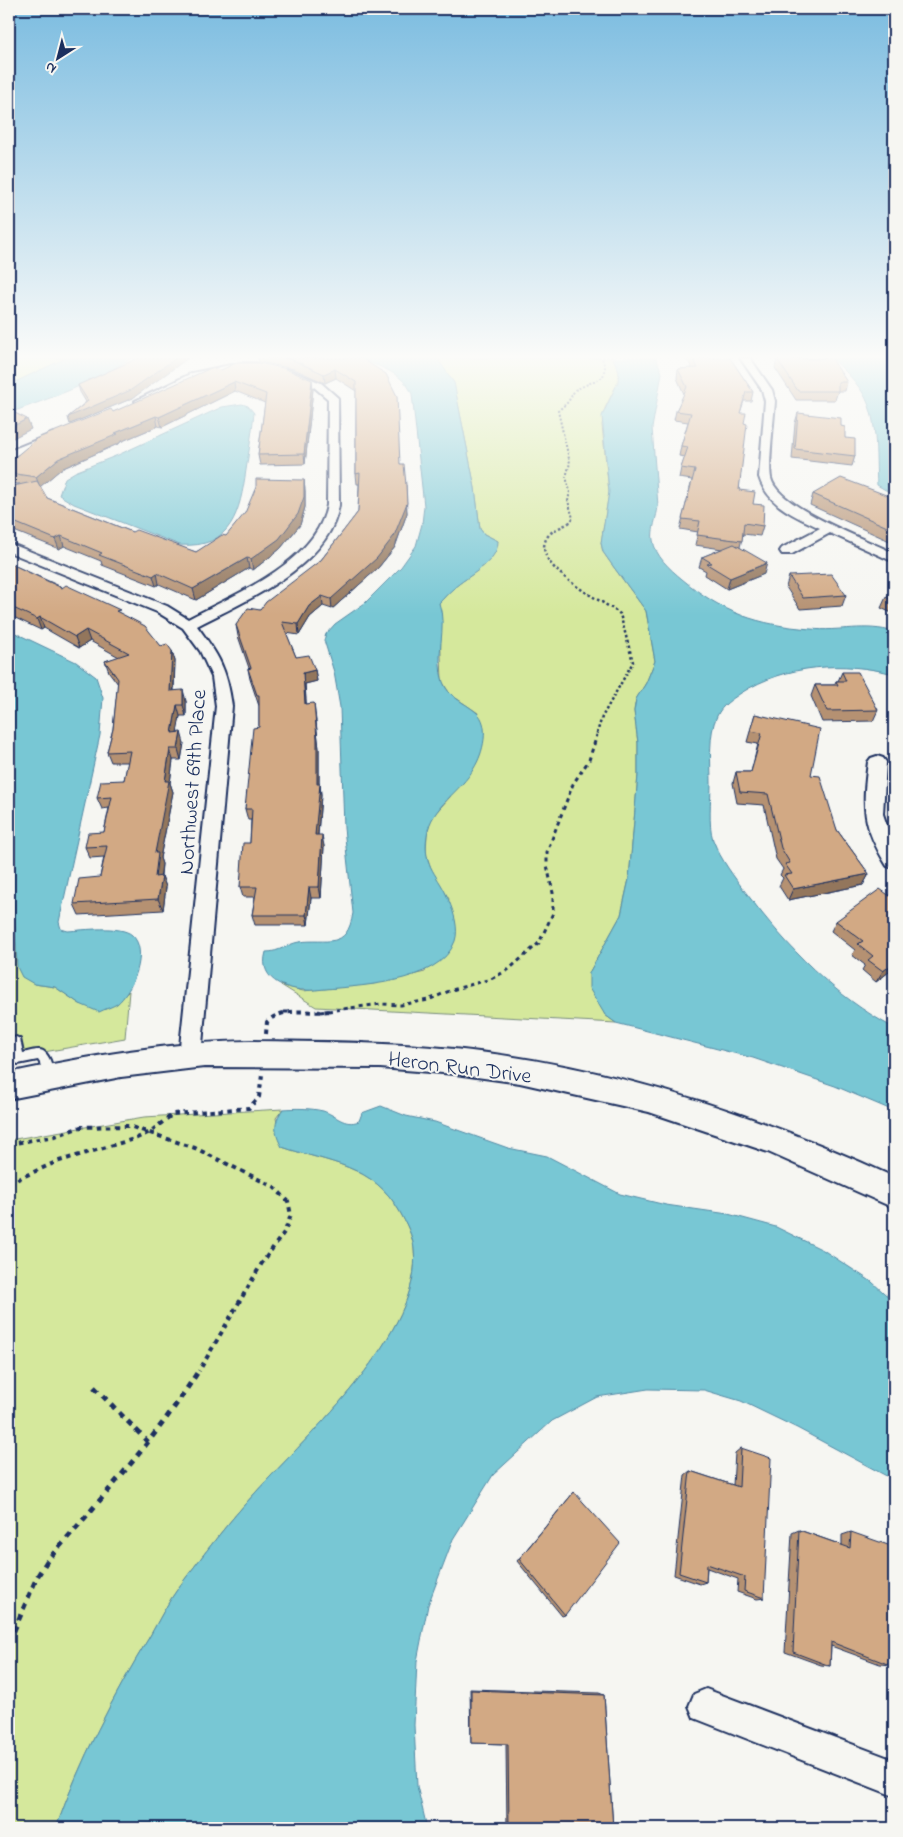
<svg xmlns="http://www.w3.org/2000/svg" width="903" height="1837" viewBox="0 0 903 1837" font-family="'Indie Flower',sans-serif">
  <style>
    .green { fill: #d5e89c; stroke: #788c7d }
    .water { fill: #78c7d4; stroke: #538aa5 }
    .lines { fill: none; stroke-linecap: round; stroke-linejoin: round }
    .service-casing { stroke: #1b2f5e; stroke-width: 4 }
    .minor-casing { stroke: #1b2f5e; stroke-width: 4 }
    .tertiary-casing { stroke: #1b2f5e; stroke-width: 4 }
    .path-far4 { stroke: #1b2f5e; stroke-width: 2; stroke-dasharray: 2 2; stroke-linecap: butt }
    .path-far3 { stroke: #1b2f5e; stroke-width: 2.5; stroke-dasharray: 2.5 2.5; stroke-linecap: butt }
    .path-far2 { stroke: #1b2f5e; stroke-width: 3; stroke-dasharray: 4 4; stroke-linecap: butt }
    .path-far1 { stroke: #1b2f5e; stroke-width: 4; stroke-dasharray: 4.5 4.5; stroke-linecap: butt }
    .path { stroke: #1b2f5e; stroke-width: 5; stroke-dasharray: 6 6; stroke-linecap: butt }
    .service { fill: #f6f6f2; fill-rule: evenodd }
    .minor { fill: #f6f6f2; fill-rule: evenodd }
    .tertiary { fill: #f6f6f2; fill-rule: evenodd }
    .wall { fill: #b59172; stroke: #1b2f5e }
    .shaded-wall { fill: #93765c; stroke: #1b2f5e }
    .building { fill: #d2a984; stroke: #1b2f5e }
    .labels { text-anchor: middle; stroke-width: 4; stroke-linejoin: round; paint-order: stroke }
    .street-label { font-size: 22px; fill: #1b2f5e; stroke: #f6f6f2 }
  </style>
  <rect width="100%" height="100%" fill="#f6f6f2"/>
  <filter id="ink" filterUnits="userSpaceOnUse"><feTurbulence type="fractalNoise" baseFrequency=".02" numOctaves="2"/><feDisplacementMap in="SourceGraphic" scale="10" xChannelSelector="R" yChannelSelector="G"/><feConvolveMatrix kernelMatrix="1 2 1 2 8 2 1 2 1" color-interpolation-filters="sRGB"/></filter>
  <g filter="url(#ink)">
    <g class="green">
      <polygon points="9,358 66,358 9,385"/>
      <polygon points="437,358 613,358 619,372 618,382 605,408 602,425 609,492 601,543 603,552 610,562 646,611 655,661 646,683 636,699 634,711 638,743 638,775 629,879 621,915 589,973 605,1015 616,1023 316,1007 281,985 303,991 373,984 425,972 449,899 432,872 426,853 427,834 431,818 450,797 478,713 450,694 442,681 439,603 453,588 485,565 498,541 484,534 480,529 475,488 454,383"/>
      <polygon points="9,793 15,943 34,984 55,987 80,1004 116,1004 129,991 125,1038 9,1058"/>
      <path d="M 283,1109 L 276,1118 L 282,1147 C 329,1163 373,1164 400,1212 C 406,1223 413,1236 414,1249 C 424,1331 308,1435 256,1492 C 229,1521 203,1555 179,1587 C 168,1602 159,1620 150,1636 C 113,1696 80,1761 56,1828 L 9,1828 L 9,1140 L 144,1117 Z"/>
    </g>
    <g class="water">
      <path d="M 66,358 L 131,358 C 94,383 51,398 9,413 L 9,385 Z"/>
      <path d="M 358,358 L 437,358 L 454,383 L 475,488 L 480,529 L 484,534 L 498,541 C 498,563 468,575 453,589 C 448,593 444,598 439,603 C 448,628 434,657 443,682 C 448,697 464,702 476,712 C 491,724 483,754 474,768 C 461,792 431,806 427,835 C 422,868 439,874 449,901 C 454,913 459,929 455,941 C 440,985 353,986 315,990 C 291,992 257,982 266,952 C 280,952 287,944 299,942 C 327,938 347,951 353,913 L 344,828 L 340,707 L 334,672 L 324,640 L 326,634 L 335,624 L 365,603 L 401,567 L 416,546 L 422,524 L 424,506 L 412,394 C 404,373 378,366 358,358 Z"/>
      <path d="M 613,358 L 656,358 L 662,373 L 652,428 L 658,506 C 657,517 651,530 653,540 C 655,556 670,569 682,579 C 723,613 757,625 811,629 C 839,632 866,623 894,632 L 894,674 C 843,661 787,664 741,693 C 731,700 722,705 717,716 C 708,733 711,764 711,783 C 711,800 708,824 713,840 C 721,860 734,877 747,894 C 788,948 834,996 894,1028 L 894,1111 L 835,1086 L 753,1058 L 616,1023 L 605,1015 L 589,988 L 589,973 L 621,915 L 629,879 L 638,775 L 638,743 L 634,711 L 636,699 L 646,683 L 655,661 L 646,611 L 610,562 L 603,552 L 601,543 L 609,492 L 602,416 L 618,382 L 619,372 Z"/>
      <path d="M 832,358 L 894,359 L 894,495 L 877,485 C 875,455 879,416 861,390 C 853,378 842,368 832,358 Z"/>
      <path d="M 242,404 L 248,406 L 254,413 C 252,432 249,451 246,470 C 240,511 232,549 180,545 L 74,504 L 59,495 L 65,478 L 75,472 L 118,455 L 222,407 Z"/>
      <path d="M 9,630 L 76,662 L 96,677 L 103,698 L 100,735 L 59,922 L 61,929 L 68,931 C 83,930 121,925 132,935 C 150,951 132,992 117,1004 C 112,1007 105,1009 99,1012 L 80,1004 L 55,987 L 34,984 L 22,977 L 17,967 L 9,793 Z"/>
      <path d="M 381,1106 L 406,1116 L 435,1122 L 508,1148 L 547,1156 L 620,1194 L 666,1205 L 728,1214 L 776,1227 L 823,1250 L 872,1282 L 894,1302 L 894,1480 L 797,1428 L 741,1401 L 704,1390 L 648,1389 L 597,1397 L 552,1421 L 493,1475 L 453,1539 L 428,1605 L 417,1661 L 414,1725 L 417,1786 L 427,1828 L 56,1828 C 80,1761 113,1696 150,1636 C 159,1620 168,1602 179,1587 C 203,1555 229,1521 256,1492 C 308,1435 424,1331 414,1249 C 413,1236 406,1223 400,1212 C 373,1164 329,1163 282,1147 C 274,1133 273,1123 283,1109 C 296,1108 310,1108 323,1111 C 336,1115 344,1127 359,1121 L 362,1113 Z"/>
    </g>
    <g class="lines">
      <defs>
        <path id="service" d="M 16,1037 L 20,1039 L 23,1053 C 28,1052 38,1048 43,1051 C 51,1056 55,1073 52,1081 L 48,1082 L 44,1081 L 40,1063 L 38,1060 L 18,1064 L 14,1062 L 10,1042 L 12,1039 Z"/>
        <g id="minor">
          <path d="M 740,358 L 750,358 L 772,390 L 775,401 C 774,420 768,462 771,478 C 777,507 867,540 894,553 L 894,562 L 830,533 L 792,554 L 782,554 L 780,551 L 782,548 L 820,528 C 795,516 768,506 759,477 L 765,401 L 762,390 Z"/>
          <path d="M 240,363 L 256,363 L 261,366 L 256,369 C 214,369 181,385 144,403 L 136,403 L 135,401 L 192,373 Z"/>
          <path d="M 287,369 L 321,383 L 338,398 L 339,505 C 330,566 245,601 197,626 C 219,656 227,669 232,706 L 201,1056 L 198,1063 L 190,1066 L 182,1063 L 179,1056 L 216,706 L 212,677 L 200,651 L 183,628 L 157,612 L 9,552 L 9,543 L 167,606 L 188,619 C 234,595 317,562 327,505 L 328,399 L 314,387 L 283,374 L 282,372 Z"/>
          <polygon points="53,433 59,436 57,438 9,458 9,451"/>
          <path d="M 877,756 L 883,758 L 886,762 L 883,814 L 894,846 L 894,868 L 887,866 C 862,825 862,808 868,762 L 871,758 Z"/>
          <polygon points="706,1689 894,1760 894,1796 694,1718 689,1706 694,1694"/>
        </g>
        <path id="tertiary" d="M 251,1041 C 319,1042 387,1042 454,1049 C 607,1065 755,1113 894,1177 L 894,1208 L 768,1152 L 649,1112 L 520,1083 L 455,1074 L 380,1068 L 204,1067 L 121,1077 L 9,1099 L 9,1073 C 89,1056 169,1042 251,1041 Z"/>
      </defs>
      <use href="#service" class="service-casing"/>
      <use href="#minor" class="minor-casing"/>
      <use href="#tertiary" class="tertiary-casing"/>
      <polyline class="path-far4" points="569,523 573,518 568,501 570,491 566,477 570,463 558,411 568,402 575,390 603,377 605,367 602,358"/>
      <path class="path-far3" d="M 570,522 C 563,527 553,529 548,536 C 526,566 603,600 620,614 L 633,662 L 602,717 L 596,736"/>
      <g class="path-far2">
        <polyline points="284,1012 293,1012"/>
        <polyline points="320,1012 381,1004 401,1005 428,1000 452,990 491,979 508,970 539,943 553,913 553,893 547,865 547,852 573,784 589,760 597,735"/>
      </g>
      <g class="path-far1">
        <path d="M 266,1034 L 267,1022 C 283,1006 309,1014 329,1011"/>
        <polyline points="9,1144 55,1136 81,1127 129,1126 195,1148 274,1187 288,1201 291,1215 285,1231 262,1263 199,1371"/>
        <polyline points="9,1183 56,1162 137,1138 150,1132 173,1114 249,1108 259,1097 262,1075"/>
      </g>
      <g class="path">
        <polyline points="94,1387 148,1442"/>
        <path d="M 9,1642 L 37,1577 L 47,1561 C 100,1500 156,1439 199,1370"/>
      </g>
      <use href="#service" class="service"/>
      <use href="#minor" class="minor"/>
      <use href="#tertiary" class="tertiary"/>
    </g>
    <g class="wall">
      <polygon points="258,358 361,358 400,464 407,513 395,547 378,568 332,609 323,606 310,617 299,635 286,633 296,657 315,670 317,681 305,684 306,704 315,714 319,749 319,784 320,784 321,795 318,835 324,846 321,898 311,898 308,925 255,925 252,915 255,897 243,897 240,887 250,843 251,820 248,820 245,809 259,727 259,706 250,679 248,669 249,668 238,636 236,625 260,610 321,560 358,512 359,484 357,484 356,474 356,391 336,378 325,383 294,369 259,362"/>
      <polygon points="686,358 730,358 753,392 751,401 744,401 740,413 744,423 739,490 753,504 763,526 760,536 743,534 740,547 764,574 727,589 705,575 706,571 699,567 702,557 722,549 695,545 698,532 680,529 692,480 679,478 681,468 685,457 679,456 681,446 688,422 674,420 676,411 684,394 677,378 678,369 692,368"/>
      <polygon points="794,358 823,358 847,382 845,391 838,391 835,400 796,400 775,368 777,359 795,359"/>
      <polygon points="221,370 313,389 305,464 260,465 258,455 265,403 235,391 162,427 158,426 120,442 120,443 61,469 40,486 47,498 132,532 196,552 226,536 304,480 305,491 305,507 300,525 280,549 253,570 249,568 196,600 159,584 156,586 102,565 101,561 64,546 59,549 9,529 9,487 20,484 9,483 9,462 113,412"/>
      <polygon points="78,385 133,398 70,424 68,417 86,402 80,392"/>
      <polygon points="798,413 841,426 845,438 855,456 852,466 792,459 795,423"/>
      <polygon points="813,494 894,498 894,543 810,505"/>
      <polygon points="9,563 121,614 161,646 172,651 175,661 174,691 186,701 186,716 180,716 177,732 184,743 181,760 173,760 170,783 173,792 160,858 162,864 161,876 162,876 166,887 163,910 79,915 74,904 100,877 104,857 90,858 85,847 104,832 109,808 102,809 97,798 124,780 128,762 111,762 107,752 113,729 118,684 109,672 105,661 119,657 90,641 79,648 44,628 41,630 9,615"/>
      <polygon points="789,576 846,595 842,606 800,609 786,587"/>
      <polygon points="894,591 894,614 881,608 886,597"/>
      <polygon points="842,672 878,710 873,721 822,722 811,696 815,685 834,685 836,681 838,681"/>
      <polygon points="755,714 811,775 837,830 869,874 863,885 788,900 779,886 783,878 780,875 783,869 776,859 764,805 737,803 733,783 736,772 751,772 758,744 747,742"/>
      <polygon points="894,899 894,968 876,982 862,970 865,965 852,955 855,950 831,931 836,921"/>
      <polygon points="741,1448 764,1598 757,1599 737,1592 738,1579 707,1568 706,1582 700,1584 674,1575 685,1475 690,1471 733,1485 735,1453"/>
      <polygon points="574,1492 565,1615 562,1616 517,1561"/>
      <polygon points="799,1530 842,1545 842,1535 851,1532 890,1665 880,1664 831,1646 830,1666 821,1665 785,1652 792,1533"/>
      <polygon points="470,1689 599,1693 604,1695 613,1828 507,1828 506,1744 471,1743"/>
    </g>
    <g class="shaded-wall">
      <polygon points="176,358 188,358 133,398 70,424 68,417"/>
      <polygon points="335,369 336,378 325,383 324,374"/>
      <polygon points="312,380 313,389 305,464 304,454"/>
      <polygon points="234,382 235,391 162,427 159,417"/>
      <polygon points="156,416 158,426 120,442 120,443 61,469 40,487 36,477 58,459 115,433"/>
      <polygon points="27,419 31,429 9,440 9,428"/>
      <polygon points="304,480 305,491 305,507 300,525 280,549 253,570 251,559"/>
      <polygon points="406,485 407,513 395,547 378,568 332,609 331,599"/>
      <polygon points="61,536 64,546 59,549 55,539"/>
      <polygon points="247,558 249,568 196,600 193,589"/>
      <polygon points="767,563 764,574 727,589 730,578"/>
      <polygon points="157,573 159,584 156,586 153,576"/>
      <polygon points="322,596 323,606 310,617 299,635 298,624 309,606"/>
      <polygon points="40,617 44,628 41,630 37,619"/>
      <polygon points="86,630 90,641 79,648 75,637"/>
      <polygon points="172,651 175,661 173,702 170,691"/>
      <polygon points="315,670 317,681 305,684 307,715 305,704 303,673"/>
      <polygon points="183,690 186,701 186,716 183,705"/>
      <polygon points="314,703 319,749 319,794 320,784 321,795 317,846 315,835 317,784"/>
      <polygon points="177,705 180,716 175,744 172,733"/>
      <polygon points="181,732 184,743 181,760 178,749"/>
      <polygon points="170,749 173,760 170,783 173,792 160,858 162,864 159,888 155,877 155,853 165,781"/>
      <polygon points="322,835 324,846 321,898 319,887"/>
      <polygon points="869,874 863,885 788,900 793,889"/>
      <polygon points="162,876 166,887 163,910 158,899"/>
      <polygon points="309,887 311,898 308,925 306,915"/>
      <polygon points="894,963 894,968 876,982 883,971"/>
    </g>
    <g class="building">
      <polygon points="138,358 176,358 131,390 68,417 88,401 78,385"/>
      <polygon points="284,358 361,358 386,374 397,396 400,464 404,464 406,485 407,503 394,536 377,558 331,599 322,596 309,606 298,624 282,622 296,657 309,655 315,670 303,673 305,704 314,703 317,738 317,784 320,784 315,835 322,835 319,887 309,887 306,915 252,915 257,887 240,887 243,843 250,843 252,809 245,809 253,728 259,727 259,695 257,695 248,669 251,668 236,625 248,608 260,610 266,602 321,560 358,512 360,473 356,474 356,382 335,369 324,374 293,360"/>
      <polygon points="693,358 730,358 753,392 746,392 740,413 746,413 744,423 747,424 739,490 755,492 753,504 764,505 763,526 744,523 742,541 697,535 700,521 682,519 695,470 681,468 688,447 681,446 691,413 676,411 687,387 678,369 698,368"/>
      <polygon points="817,358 832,359 847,382 838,382 838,391 798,391 777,359 818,359"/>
      <polygon points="236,363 259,363 283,368 312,380 304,454 258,455 266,394 234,382 159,417 156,416 115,433 118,434 58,459 36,477 9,473 9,462 38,438 111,409 113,412 211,368 221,370"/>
      <polygon points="9,410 27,419 9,428"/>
      <polygon points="798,413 841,418 841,426 845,427 845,438 855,439 855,456 795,449"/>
      <polygon points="841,478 894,498 894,530 813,494"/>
      <polygon points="256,479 304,480 304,497 298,514 279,539 251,559 247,558 193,589 157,573 153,576 99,555 102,553 61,536 55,539 9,520 9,487 37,481 47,498 132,532 136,530 196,552 222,535 226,536 245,513 256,487"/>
      <polygon points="734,544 767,563 730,578 707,564 712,563 702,557"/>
      <polygon points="9,563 62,588 66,585 120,610 116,611 145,626 161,646 167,644 172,651 170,691 183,690 183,705 177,705 172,733 181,732 178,749 170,749 165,781 169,781 155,853 158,853 155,877 162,876 158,899 74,904 79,879 100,877 107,846 85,847 88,833 104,832 112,797 97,798 101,781 124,780 130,751 107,752 113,729 118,679 105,661 129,653 86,630 75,637 40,617 37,619 9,606"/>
      <polygon points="831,574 846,595 803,598 789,576"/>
      <polygon points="894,591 894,601 886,597"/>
      <polygon points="842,672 858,672 878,710 827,711 815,685 838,685 836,681 846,681"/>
      <polygon points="755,714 820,729 811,775 820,776 837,830 869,874 793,889 784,875 792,874 785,864 790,863 781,848 768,794 740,792 736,772 751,772 762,733 750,731"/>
      <polygon points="880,889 894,899 894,963 883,971 868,960 873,956 858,944 863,941 836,921"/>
      <polygon points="741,1448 771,1458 764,1598 744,1591 745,1577 707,1564 706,1582 679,1573 690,1471 739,1487"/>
      <polygon points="574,1492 620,1543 565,1615 519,1559"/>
      <polygon points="799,1530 850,1548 851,1532 891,1546 890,1665 831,1642 830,1666 793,1652"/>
      <polygon points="471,1690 604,1695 613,1828 509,1828 508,1744 471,1743"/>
    </g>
  </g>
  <linearGradient id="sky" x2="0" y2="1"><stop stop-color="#7bbce0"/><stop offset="0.58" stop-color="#fbfbf9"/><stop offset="1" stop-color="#fbfbf9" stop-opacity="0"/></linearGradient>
  <rect width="903" height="615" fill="url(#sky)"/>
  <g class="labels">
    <g class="street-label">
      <text transform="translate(191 782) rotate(-86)" y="8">Northwest 69th Place</text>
      <text transform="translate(460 1066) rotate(7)" y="8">Heron Run Drive</text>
    </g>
  </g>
  <rect width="903" height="1837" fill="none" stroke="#f6f6f2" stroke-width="30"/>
  <rect x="15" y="15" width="873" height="1807" fill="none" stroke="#1b2f5e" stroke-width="2" filter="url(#ink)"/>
  <g transform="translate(58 58) rotate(216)" stroke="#f6f6f2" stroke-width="4" paint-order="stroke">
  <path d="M0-4L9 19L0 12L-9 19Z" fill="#1b2f5e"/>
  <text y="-8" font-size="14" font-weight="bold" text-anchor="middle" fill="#1b2f5e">N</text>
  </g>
</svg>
